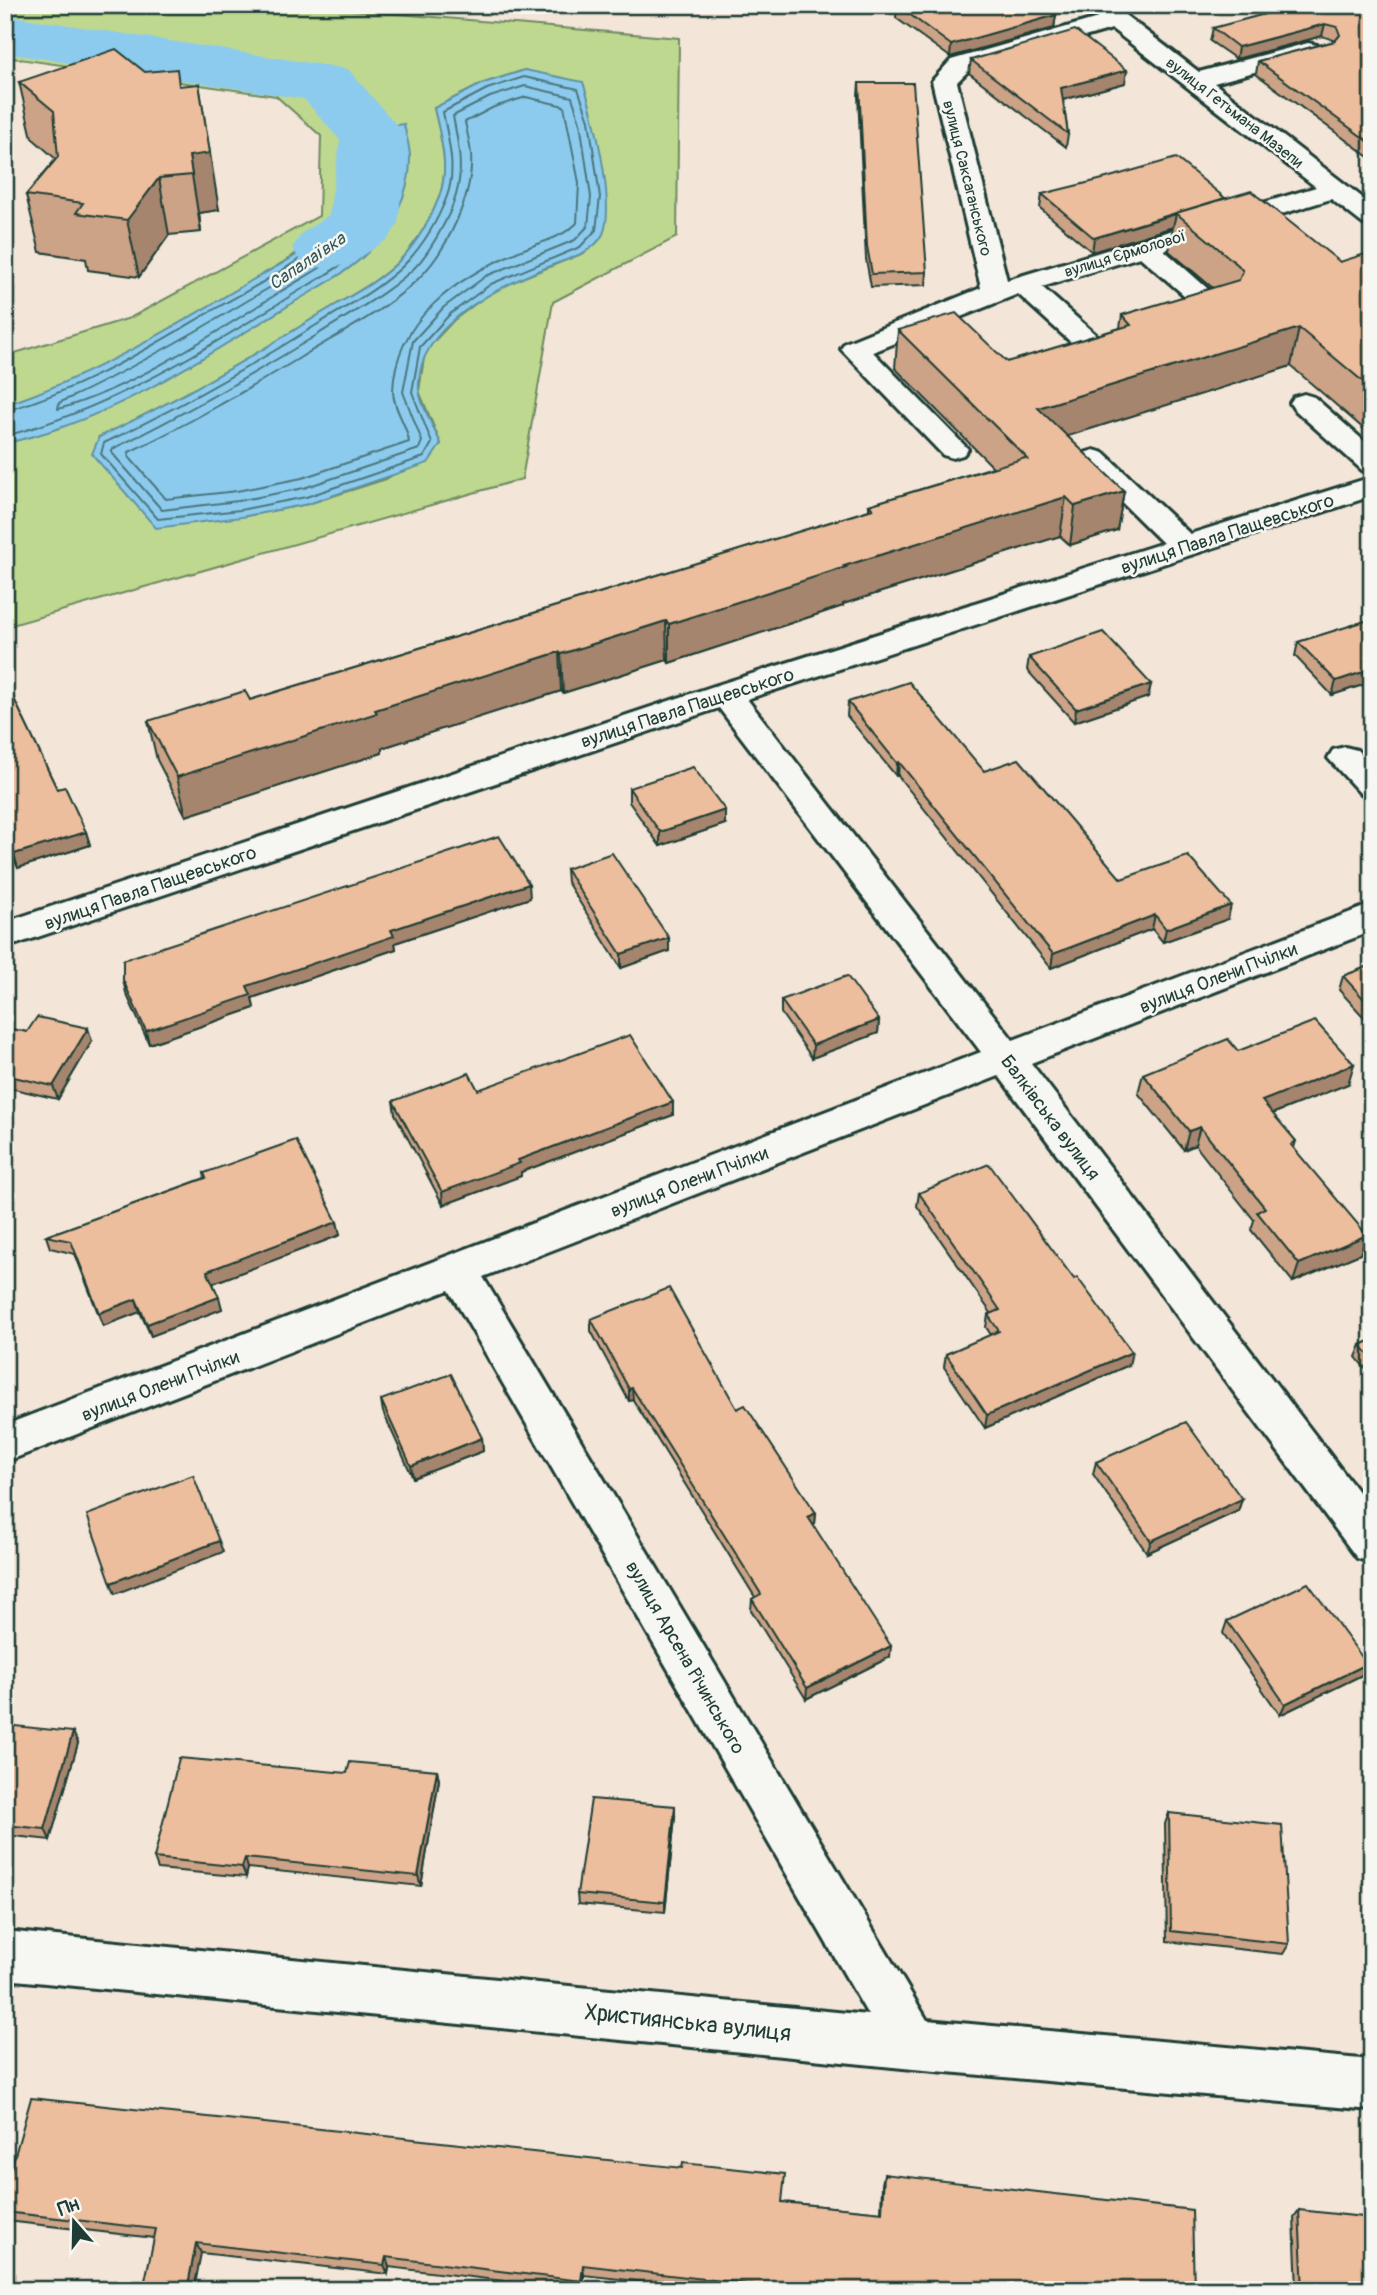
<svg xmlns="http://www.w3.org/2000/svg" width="1377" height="2295" viewBox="0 0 1377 2295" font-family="Pangolin,sans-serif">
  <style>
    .green { fill: #bed88f; stroke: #6e8a62; stroke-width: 2; fill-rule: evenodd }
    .water { fill: #8dcbee; stroke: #6192a4; stroke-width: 2 }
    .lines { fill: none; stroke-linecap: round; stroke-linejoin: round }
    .shore { stroke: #4b767e; stroke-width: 2 }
    .river { fill: #8dcbee; fill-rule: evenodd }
    .minor-casing { stroke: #1f3d34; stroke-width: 6 }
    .minor { fill: #f6f6f2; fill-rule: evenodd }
    .wall { fill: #cca387; stroke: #1f3d34; stroke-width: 2 }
    .shaded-wall { fill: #a6856e; stroke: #1f3d34; stroke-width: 2 }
    .building { fill: #edbe9d; stroke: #1f3d34; stroke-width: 2 }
    .labels { text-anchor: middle; stroke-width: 5; stroke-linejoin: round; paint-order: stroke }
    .far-street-label { font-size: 16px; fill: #1f3d34; stroke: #f6f6f2 }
    .far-water-label { font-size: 18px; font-style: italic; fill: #355959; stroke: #f6f6f2 }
    .street-label { font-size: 19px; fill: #1f3d34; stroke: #f6f6f2 }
    .near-street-label { font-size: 23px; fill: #1f3d34; stroke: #f6f6f2 }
  </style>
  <rect width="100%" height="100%" fill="#f3e5d8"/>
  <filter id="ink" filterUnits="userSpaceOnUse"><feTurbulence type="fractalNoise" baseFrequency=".0143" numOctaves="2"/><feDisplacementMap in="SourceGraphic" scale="14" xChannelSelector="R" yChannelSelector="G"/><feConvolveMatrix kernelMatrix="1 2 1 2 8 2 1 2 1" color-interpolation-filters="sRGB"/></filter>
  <g filter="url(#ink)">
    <path class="green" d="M 5,5 L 294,5 L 679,38 L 677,237 L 553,302 L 522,479 L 5,627 L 5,443 C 75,429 140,392 201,357 C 259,325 316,290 369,251 L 354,162 C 346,207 326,231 290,258 C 198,313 108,372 5,405 L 5,356 L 130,318 L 319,216 L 321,136 L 276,96 L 5,57 ZM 524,70 L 584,253 L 495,289 L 454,320 L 425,351 L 419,391 L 441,444 L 386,479 L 308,504 L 241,517 L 99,437 C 174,402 246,361 317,316 C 344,299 378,283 400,260 C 417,243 434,214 441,191 C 449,163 440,135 434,108 L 484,83 Z"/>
    <g class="water">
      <path d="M 525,70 L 583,82 C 593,112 616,205 603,234 C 594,253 567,259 550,266 C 500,286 414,326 419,390 C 420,404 435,430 441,444 L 428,463 L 308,504 L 241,517 L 156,528 L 92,454 L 99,437 C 174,402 246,361 317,316 C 344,299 378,283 400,260 C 417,243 434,214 441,191 C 449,163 440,135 434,108 L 484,83 Z"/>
      <path d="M 404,124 C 406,136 411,149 410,161 C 410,193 392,227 369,251 C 347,274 313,290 286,307 C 199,360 106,423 5,443 L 5,405 C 93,376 170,329 249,282 C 271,269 303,255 320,235 C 350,198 356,178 348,132 Z"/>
    </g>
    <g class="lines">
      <g class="shore">
        <path d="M 524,77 L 578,89 L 589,120 L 600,197 L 596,230 L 580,247 L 491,284 L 450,314 L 420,347 L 412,392 L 432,443 L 424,457 L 306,497 L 240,510 L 158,519 L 101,454 L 104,443 C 178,408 248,368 318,324 C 347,306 381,288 405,264 C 423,245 438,220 447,196 C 457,169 448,139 443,112 L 487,89 Z"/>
        <path d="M 525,86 L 572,97 L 580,122 L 591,197 L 588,226 L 575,240 L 486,276 L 444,307 L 413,341 L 403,392 L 422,441 L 419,449 L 304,488 L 238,501 L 162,510 L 112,453 L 112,449 C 183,415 250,376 317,335 C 348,315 382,297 410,272 C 427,258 450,217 456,195 C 464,168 458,143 453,116 L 490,97 Z"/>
        <path d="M 526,97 L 564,106 L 579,183 L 577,223 C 562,238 538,243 519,251 C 459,277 395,318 393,391 C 393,409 407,424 409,442 L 302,478 L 237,491 L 166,499 L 129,457 L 129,452 C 187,425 243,392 298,359 C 338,334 384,312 418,279 C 447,251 474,194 471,154 C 470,143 467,132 465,122 L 494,107 Z"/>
        <path d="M 388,142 L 392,145 C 396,176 387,205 367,230 C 345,256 309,274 280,292 C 217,332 129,390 58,409 L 59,403 C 126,372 189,336 252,298 C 283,279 316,265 339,236 C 360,210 367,179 368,146 Z"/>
        <path d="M 5,411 C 86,388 148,348 220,306 C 262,282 310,260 340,220 C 359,194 360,170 358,139 L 398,134 C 405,171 398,204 375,234 C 350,265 313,281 281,302 C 193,357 106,410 5,436"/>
      </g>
      <polygon class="river" points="5,15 348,69 407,137 398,224 388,239 352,263 327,269 302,263 292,248 302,233 329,215 340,140 304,99 5,53"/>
      <defs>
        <g id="minor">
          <path d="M 1085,5 L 1112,5 L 1199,72 L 1308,43 L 1317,45 L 1320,50 L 1317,55 L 1214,83 L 1372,205 L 1372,226 L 1363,224 L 1331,199 L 1164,250 L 1233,311 L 1229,317 L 1197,325 L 1187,323 L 1183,317 L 1187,311 L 1199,308 L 1140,257 L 1042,287 L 1104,342 L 1108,348 L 1104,354 L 1094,356 L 1084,354 L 1018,294 L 873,352 L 968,449 L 963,455 L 953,458 L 943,455 L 841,349 L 845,343 L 981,288 L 932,81 L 951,60 L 1098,18 ZM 1112,29 L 1316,187 L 1007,280 L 957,82 L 969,70 Z"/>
          <polygon points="1304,394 1314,397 1372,448 1372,473 1362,470 1294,409 1290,403 1294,397"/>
          <polygon points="1094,450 1104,453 1190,534 1372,477 1372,496 747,699 1013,1040 1372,904 1372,931 1031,1063 1372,1510 1372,1563 1357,1558 999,1076 483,1277 927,2020 1372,2060 1372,2110 913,2069 5,1979 5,1931 868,2015 449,1290 5,1462 5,1425 981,1052 719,708 5,948 5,922 714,686 1163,543 1084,465 1079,459 1084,453"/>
          <polygon points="1345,747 1357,750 1372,765 1372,796 1360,793 1328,758 1333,750"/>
        </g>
      </defs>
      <use href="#minor" class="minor-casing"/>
      <use href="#minor" class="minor"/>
    </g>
    <g class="wall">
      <polygon points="897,5 1056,15 1054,28 950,57 896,18"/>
      <polygon points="1372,5 1372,159 1256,74 1258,61 1335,41 1334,40 1322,36 1236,59 1210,41 1213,28"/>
      <polygon points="971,60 1125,83 1063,100 1068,134 1066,147 969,73"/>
      <polygon points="145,72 180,86 219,210 199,213 201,232 169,235 139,277 88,270 86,259 40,252 26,195 56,159 32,138 19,82"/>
      <polygon points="859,83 927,272 926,285 871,287 866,259 858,96"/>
      <polygon points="1042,194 1225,198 1340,262 1372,256 1372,436 1291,366 1067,436 1124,491 1117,530 1070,545 1060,536 843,604 843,606 669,663 667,660 563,693 561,691 382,748 382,753 186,816 157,760 148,721 250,700 869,510 869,505 993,467 895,368 898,330 1007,362 1120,328 1122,315 1213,288 1169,251 1173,227 1092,252 1040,208"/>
      <polygon points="1372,619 1372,682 1332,695 1295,656 1298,642"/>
      <polygon points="1029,657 1151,684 1148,697 1074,722 1027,670"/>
      <polygon points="5,680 57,789 86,832 90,845 18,868 5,840"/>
      <polygon points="848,702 984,771 1121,879 1228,919 1163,942 1152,929 1051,968 898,776 896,776 847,716"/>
      <polygon points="629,788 725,824 660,846 629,802"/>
      <polygon points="566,869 669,938 669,951 621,968 567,882"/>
      <polygon points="530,898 395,943 396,949 252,998 254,1008 149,1044 126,993 123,980"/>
      <polygon points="1372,965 1372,1026 1339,990 1343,976"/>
      <polygon points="781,1000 879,1020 878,1033 812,1058 781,1013"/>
      <polygon points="5,1028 27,1032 92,1041 58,1099 5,1087"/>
      <polygon points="1238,1051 1348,1084 1272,1114 1296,1141 1294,1148 1360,1254 1293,1282 1251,1230 1254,1220 1195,1145 1184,1150 1138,1093 1143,1074"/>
      <polygon points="478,1090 673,1102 673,1115 521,1172 521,1176 443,1205 395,1114 393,1101"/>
      <polygon points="204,1173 337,1222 340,1235 213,1283 222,1309 151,1336 140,1312 103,1326 75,1254 50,1248 46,1236 205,1178"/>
      <polygon points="919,1193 1129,1365 985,1428 944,1367 946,1354 991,1335 986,1327 988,1315 991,1313 917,1206"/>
      <polygon points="591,1319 737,1409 816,1513 815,1524 813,1525 890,1657 806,1699 751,1610 752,1599 755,1597 633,1400 629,1401 591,1331"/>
      <polygon points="1372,1340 1372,1377 1356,1357 1361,1345"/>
      <polygon points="381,1400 482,1438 483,1451 413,1478 383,1412"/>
      <polygon points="1096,1462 1242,1499 1238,1511 1147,1553 1093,1474"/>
      <polygon points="1227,1621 1367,1664 1362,1675 1280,1715 1223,1633"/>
      <polygon points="5,1725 78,1743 50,1840 5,1835"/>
      <polygon points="437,1770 439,1780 421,1886 248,1868 246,1877 158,1869 154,1858 347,1773"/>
      <polygon points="1169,1813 1289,1944 1283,1954 1167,1941 1165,1824"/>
      <polygon points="675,1817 665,1912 578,1904 577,1894"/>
      <polygon points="884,2174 1194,2290 718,2290 584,2275 583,2290 577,2290 389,2267 388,2274 201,2253 154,2238 7,2221 5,2218 5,2191 782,2202 881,2212 882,2184"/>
      <polygon points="1299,2210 1372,2290 1297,2290 1294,2217"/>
    </g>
    <g class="shaded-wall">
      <polygon points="1056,15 1054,28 950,57 951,45"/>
      <polygon points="1325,24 1322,36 1236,59 1238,47"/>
      <polygon points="1127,70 1125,83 1059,101 1061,88"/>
      <polygon points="199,84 219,210 199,213 201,232 189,156"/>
      <polygon points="159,178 169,235 139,277 127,220"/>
      <polygon points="1176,214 1173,227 1092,252 1094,238"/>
      <polygon points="1299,328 1291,366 1033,447 1038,408"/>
      <polygon points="1124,491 1117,530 1070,545 1075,506"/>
      <polygon points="1066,497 1060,536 843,604 843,606 669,663 669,624 844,566"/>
      <polygon points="666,621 667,660 563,693 561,654"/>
      <polygon points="559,652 561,691 382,748 382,753 186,816 177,777 375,710"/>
      <polygon points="1372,669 1372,682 1332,695 1336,681"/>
      <polygon points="1151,684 1148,697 1074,722 1076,709"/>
      <polygon points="899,762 898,776 896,776 897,763"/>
      <polygon points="725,810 725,824 660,846 660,832"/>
      <polygon points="86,832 90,845 18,868 14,854"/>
      <polygon points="529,884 530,898 395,943 396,949 252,998 254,1008 149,1044 146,1031 247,986 391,930"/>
      <polygon points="1231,905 1228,919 1163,942 1166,929"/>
      <polygon points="1155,915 1152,929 1051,968 1053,954"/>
      <polygon points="669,938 669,951 621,968 621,954"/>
      <polygon points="879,1020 878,1033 812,1058 813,1045"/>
      <polygon points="88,1028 92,1041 58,1099 53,1086"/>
      <polygon points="1354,1064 1348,1084 1256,1120 1262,1101"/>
      <polygon points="673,1102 673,1115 521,1172 521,1176 443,1205 442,1192 518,1160"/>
      <polygon points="1200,1127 1195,1145 1184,1150 1189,1131"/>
      <polygon points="337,1222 340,1235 211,1284 207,1271"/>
      <polygon points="1367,1235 1360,1254 1293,1282 1299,1264"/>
      <polygon points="219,1297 222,1309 151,1336 147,1324"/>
      <polygon points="136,1299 140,1312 103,1326 99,1313"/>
      <polygon points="1132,1352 1129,1365 985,1428 987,1415"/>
      <polygon points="632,1388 633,1400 629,1401 629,1389"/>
      <polygon points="482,1438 483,1451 413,1478 411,1466"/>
      <polygon points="1242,1499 1238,1511 1147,1553 1151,1541"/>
      <polygon points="816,1513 815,1524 807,1528 808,1517"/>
      <polygon points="219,1541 223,1552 115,1594 111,1583"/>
      <polygon points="891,1646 890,1657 806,1699 807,1688"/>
      <polygon points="1367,1664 1362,1675 1280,1715 1285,1704"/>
      <polygon points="73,1732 78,1743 50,1840 45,1829"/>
      <polygon points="437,1770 439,1780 421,1886 418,1876"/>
      <polygon points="675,1806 675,1817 665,1912 665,1902"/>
      <polygon points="245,1858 248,1868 246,1877 242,1867"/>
      <polygon points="196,2243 201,2253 194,2290 187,2290"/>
      <polygon points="386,2257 389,2267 388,2274 384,2265"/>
      <polygon points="583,2265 584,2275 582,2290 581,2281"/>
    </g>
    <g class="building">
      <polygon points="897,5 1043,5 1056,15 951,45"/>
      <polygon points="1298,5 1372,5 1372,144 1258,61 1335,41 1340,35 1337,27 1325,24 1238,47 1213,28"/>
      <polygon points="1075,30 1127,70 1061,88 1068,134 971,60"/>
      <polygon points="116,49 145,72 177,69 179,86 199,84 210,153 189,156 192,175 159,178 127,220 76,213 83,203 26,195 58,157 54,111 19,82"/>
      <polygon points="859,83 913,83 927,272 872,274 867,246"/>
      <polygon points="1176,158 1225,198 1094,238 1042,194 1103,179"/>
      <polygon points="1251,191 1340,262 1368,253 1372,256 1372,389 1299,328 1038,408 1124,491 1075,506 1066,497 844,566 846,567 669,624 666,621 561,654 559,652 375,710 377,713 177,777 148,721 245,691 250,700 873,509 869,505 1025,458 1029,460 898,330 956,313 1007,362 1131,325 1122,315 1239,280 1243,271 1238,265 1176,213"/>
      <polygon points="1372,619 1372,669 1336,681 1298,642"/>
      <polygon points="1103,632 1151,684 1076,709 1029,657"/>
      <polygon points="5,680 57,789 65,787 86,832 14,854 5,835"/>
      <polygon points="909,682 984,771 1019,759 1121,879 1188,856 1231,905 1166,929 1155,915 1053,954 899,762 897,763 848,702"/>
      <polygon points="693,767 725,810 660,832 629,788"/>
      <polygon points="499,836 529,884 391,930 394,936 247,986 251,995 146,1031 123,980 123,960"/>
      <polygon points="612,853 669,938 621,954 566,869"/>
      <polygon points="1372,965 1372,1008 1343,976"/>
      <polygon points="847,976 879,1020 813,1045 781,1000"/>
      <polygon points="37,1017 88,1028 53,1086 5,1075 5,1028 27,1032"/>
      <polygon points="1315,1021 1354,1064 1262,1101 1296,1141 1291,1145 1367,1235 1299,1264 1257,1212 1265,1208 1200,1127 1189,1131 1143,1074 1228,1039 1238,1051"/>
      <polygon points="630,1035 673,1102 518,1160 520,1163 442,1192 393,1101 469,1073 478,1090"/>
      <polygon points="296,1140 337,1222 207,1271 219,1297 147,1324 136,1299 99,1313 71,1241 46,1236 206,1178 204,1173"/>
      <polygon points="989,1164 1074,1279 1077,1277 1132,1352 987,1415 946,1354 999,1331 988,1315 1000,1310 919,1193"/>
      <polygon points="669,1288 737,1409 745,1405 816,1513 808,1517 891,1646 807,1688 752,1599 761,1594 632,1388 629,1389 591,1319"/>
      <polygon points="1372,1340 1372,1359 1361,1345"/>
      <polygon points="451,1374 482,1438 411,1466 381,1400"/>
      <polygon points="1186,1422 1242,1499 1151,1541 1096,1462"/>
      <polygon points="193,1475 219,1541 111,1583 87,1515"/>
      <polygon points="1308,1583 1367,1664 1285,1704 1227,1621"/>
      <polygon points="5,1725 73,1732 45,1829 5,1825"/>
      <polygon points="179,1758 347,1773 350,1762 437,1770 418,1876 245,1858 242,1867 154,1858"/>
      <polygon points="591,1799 675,1806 665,1902 577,1894"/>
      <polygon points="1169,1813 1282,1825 1289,1944 1171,1931"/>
      <polygon points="31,2098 682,2168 683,2163 785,2174 782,2202 882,2212 884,2174 1192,2210 1194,2290 801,2290 583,2265 581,2281 386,2257 384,2265 196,2243 187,2290 143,2290 156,2229 5,2212 5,2191"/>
      <polygon points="1299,2210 1372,2218 1372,2290 1303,2290"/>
    </g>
  </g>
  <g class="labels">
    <g class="far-street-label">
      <text transform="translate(1235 112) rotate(38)" y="6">вулиця Гетьмана Мазепи</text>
      <text transform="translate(968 178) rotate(76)" y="6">вулиця Саксаганського</text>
      <text transform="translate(1125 253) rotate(-17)" y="6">вулиця Єрмолової</text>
    </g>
    <g class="far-water-label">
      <text transform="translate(307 261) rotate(-34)" y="6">Сапалаївка</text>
    </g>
    <g class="street-label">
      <text transform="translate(1227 533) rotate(-18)" y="7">вулиця Павла Пащевського</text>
      <text transform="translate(687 707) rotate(-18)" y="7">вулиця Павла Пащевського</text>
      <text transform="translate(150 887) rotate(-19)" y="7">вулиця Павла Пащевського</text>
      <text transform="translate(1218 977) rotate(-21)" y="7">вулиця Олени Пчілки</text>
      <text transform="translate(1051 1117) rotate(53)" y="7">Балківська вулиця</text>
      <text transform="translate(689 1181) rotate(-21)" y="7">вулиця Олени Пчілки</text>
      <text transform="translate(160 1385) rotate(-21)" y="7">вулиця Олени Пчілки</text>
      <text transform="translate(686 1657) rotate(60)" y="7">вулиця Арсена Річинського</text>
    </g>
    <g class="near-street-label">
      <text transform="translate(688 2022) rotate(6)" y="8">Християнська вулиця</text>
    </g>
  </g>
  <rect width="1377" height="2295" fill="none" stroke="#f6f6f2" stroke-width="28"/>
  <rect x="14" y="14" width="1349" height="2267" fill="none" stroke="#1f3d34" stroke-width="2.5" filter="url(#ink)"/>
  <g transform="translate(74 2222) rotate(340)" stroke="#f6f6f2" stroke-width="5" paint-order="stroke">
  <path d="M0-5L12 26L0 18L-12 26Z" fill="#1f3d34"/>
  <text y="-10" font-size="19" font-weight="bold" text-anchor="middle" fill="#1f3d34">Пн</text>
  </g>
</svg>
